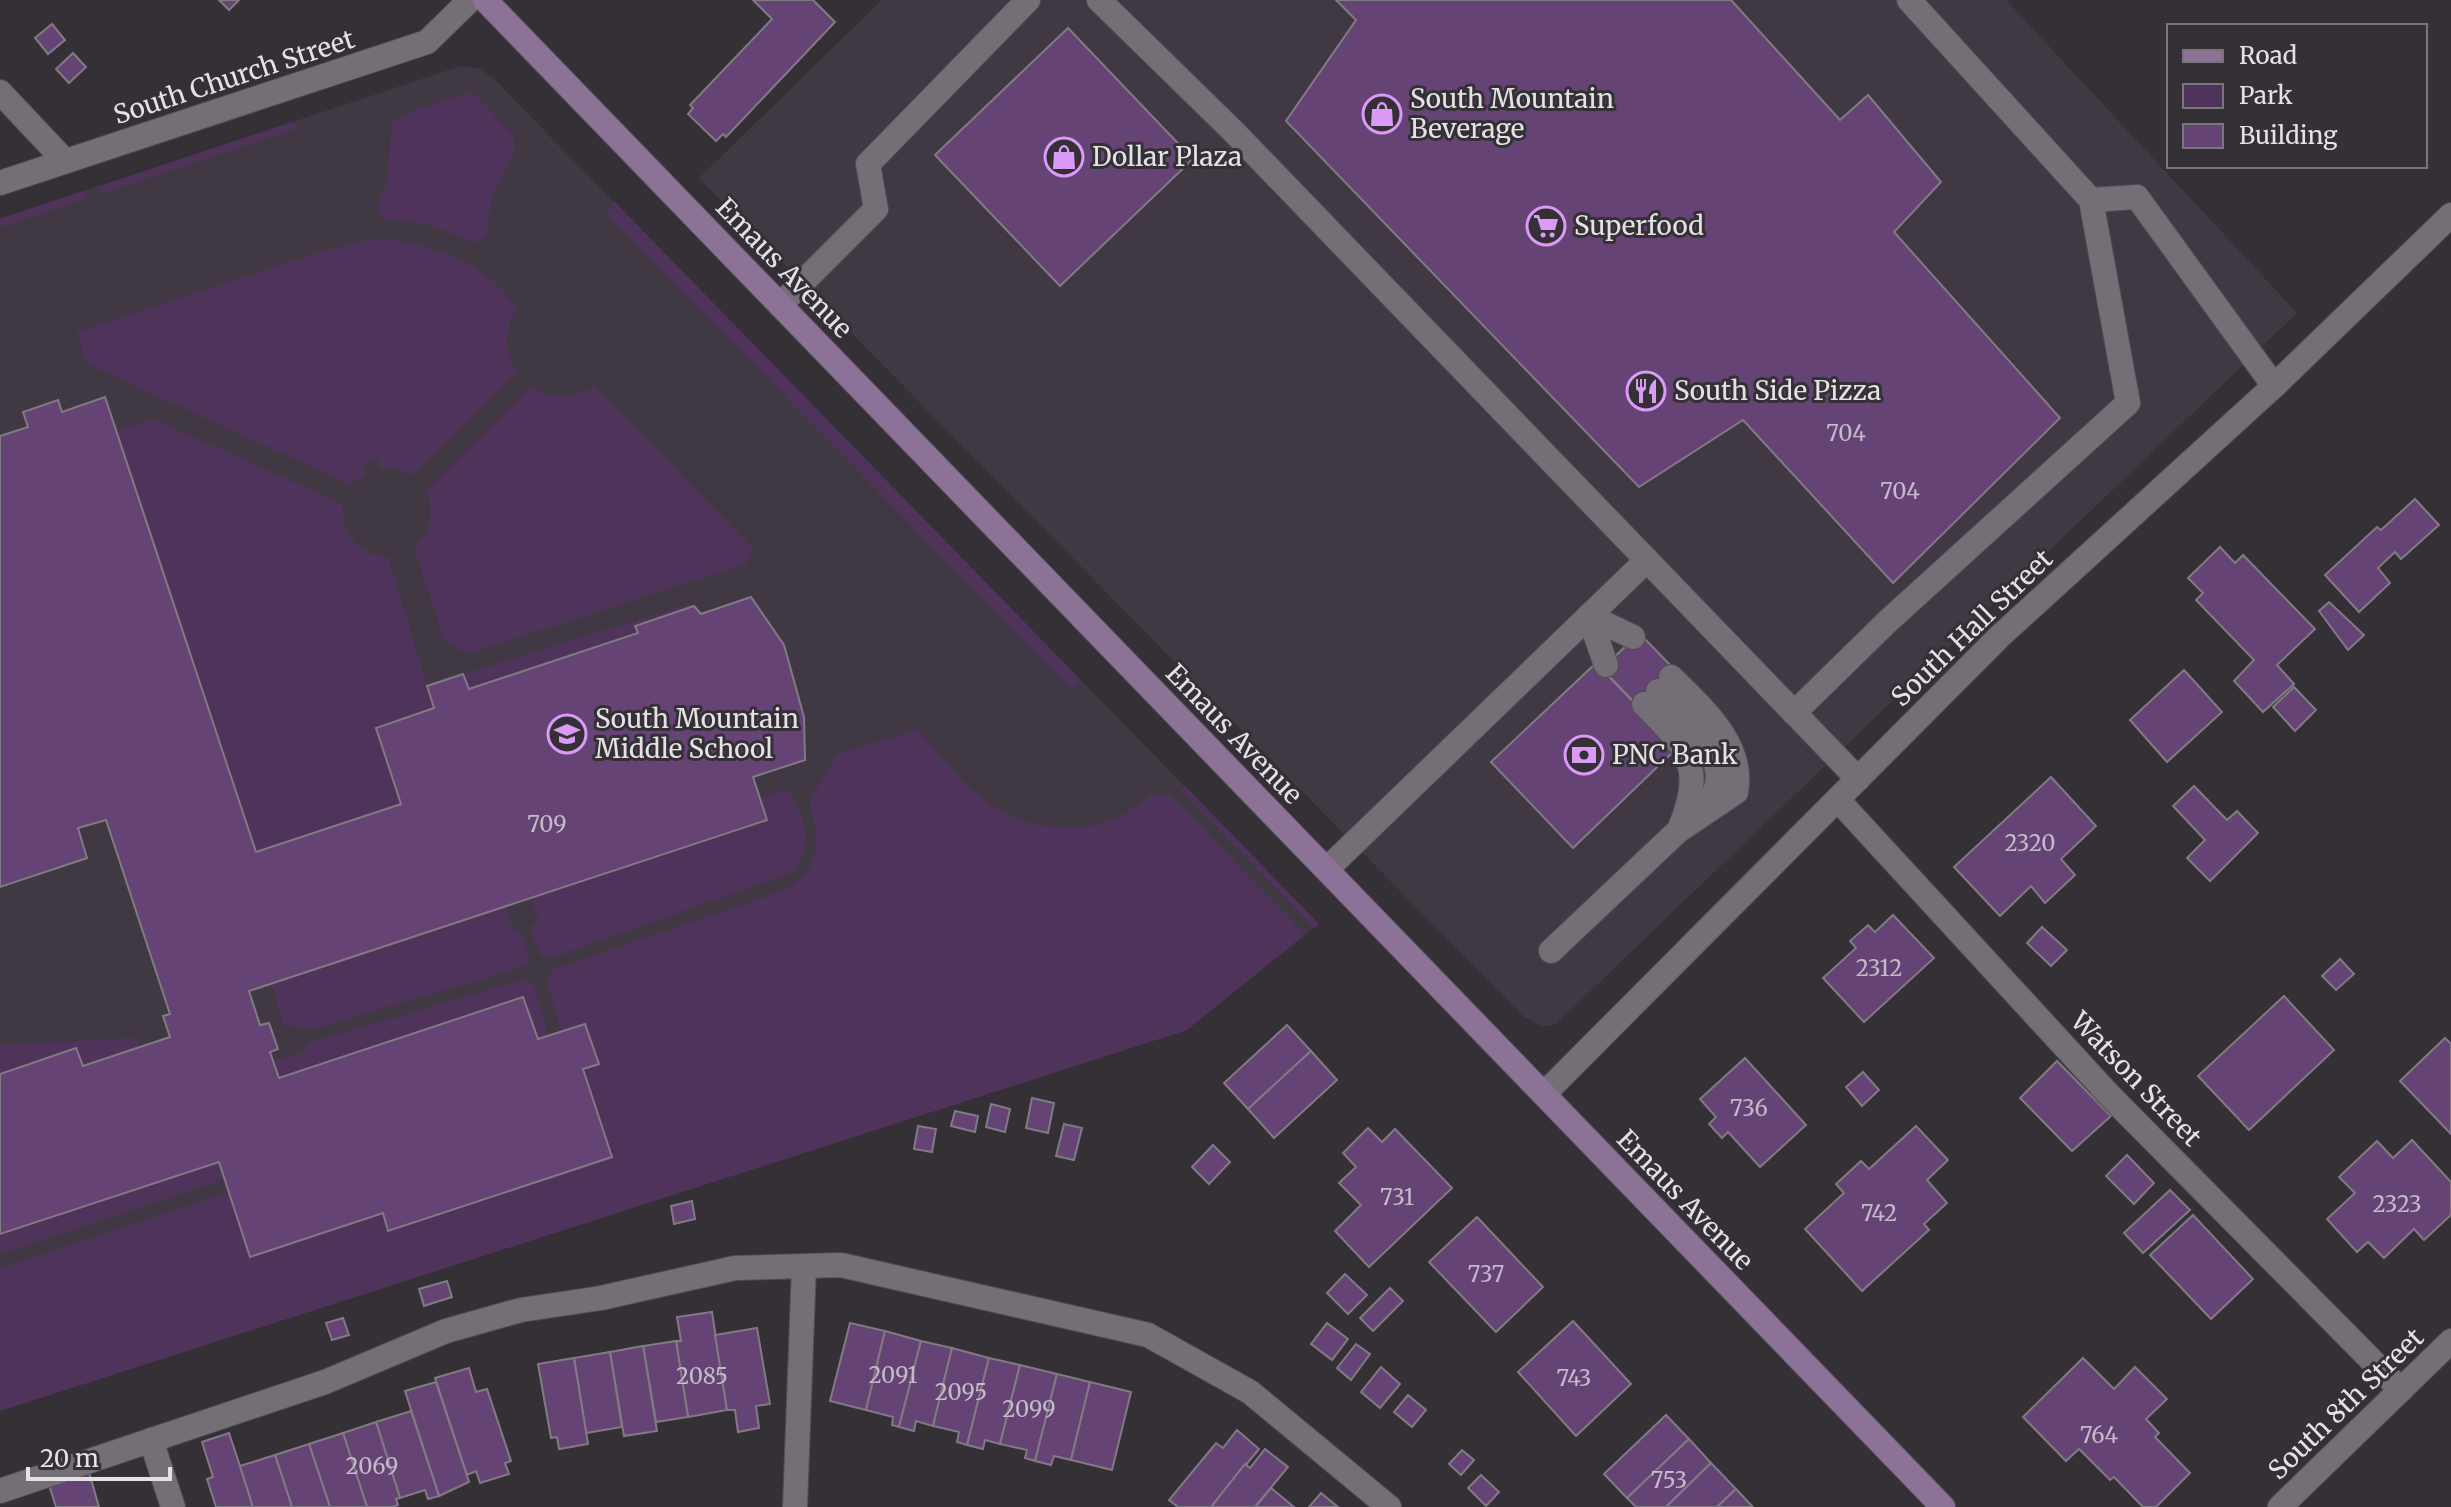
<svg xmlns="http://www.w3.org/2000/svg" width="2451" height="1507" viewBox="0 0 2451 1507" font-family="Merriweather,serif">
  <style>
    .built { fill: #403944 }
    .green { fill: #4f335b }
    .building { fill: #664375; stroke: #807b82; stroke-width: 2 }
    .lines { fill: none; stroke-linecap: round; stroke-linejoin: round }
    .lane-casing { stroke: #504d52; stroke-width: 26 }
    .street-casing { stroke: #504d52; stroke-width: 26 }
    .secondary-casing { stroke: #504d52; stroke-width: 26 }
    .lane { stroke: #746f76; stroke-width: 24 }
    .street { stroke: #746f76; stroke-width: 24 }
    .secondary { stroke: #8d7298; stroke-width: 24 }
    .labels { text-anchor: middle; stroke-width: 6; stroke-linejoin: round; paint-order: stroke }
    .number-label { font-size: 22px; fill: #c4bac9 }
    .street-label { font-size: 26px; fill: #e4e2e5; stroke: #343036 }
    .poi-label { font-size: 26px; fill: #e4e2e5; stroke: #343036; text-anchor: start }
  </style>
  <rect width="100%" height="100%" fill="#343036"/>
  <g class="built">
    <polygon points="882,0 2006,0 2297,313 1556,1024 1542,1027 1523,1016 699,178"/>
    <polygon points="461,66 481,69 496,81 1319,924 1187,1030 0,1411 0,219"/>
  </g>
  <g class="green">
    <polygon points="467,93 477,96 514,137 515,148 491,200 486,236 476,243 427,224 383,219 377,206 387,183 392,122 414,110"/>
    <polygon points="292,122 298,128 100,194 97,187"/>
    <polygon points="86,190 87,198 0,227 0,219"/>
    <polygon points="614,201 1082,681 1072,690 607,214"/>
    <path d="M 390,239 C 437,246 491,266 516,309 C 505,333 502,348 517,371 L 412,475 L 399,469 L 380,468 L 377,459 L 363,463 L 366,473 L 351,485 L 87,364 L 77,332 L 324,251 L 363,241 Z"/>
    <path d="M 532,386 C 552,402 573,397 594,387 L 754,549 L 747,563 L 475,652 L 465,653 L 445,642 L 414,548 C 430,532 436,512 426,491 Z"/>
    <path d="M 153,419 L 343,504 C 341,535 359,554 388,557 L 434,708 L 376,728 L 401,804 L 256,852 L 117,432 Z"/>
    <polygon points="692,603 694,606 636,625 638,633 469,689 463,674"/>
    <path d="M 917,730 C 964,781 986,822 1061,827 C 1099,829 1123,819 1151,794 L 1170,795 L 1305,934 L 1187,1030 L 0,1411 L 0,1269 L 229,1192 L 250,1256 L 383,1213 L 388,1230 L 612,1157 L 583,1069 L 599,1063 L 585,1024 L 561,1032 L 547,982 L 553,970 L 782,891 C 824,867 820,843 809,801 L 838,754 Z"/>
    <polygon points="1185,786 1319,924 1314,928 1182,791"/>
    <path d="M 786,789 C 806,814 814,845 793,872 L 549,959 L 540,955 L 530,927 L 539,921 L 530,898 L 767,820 L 761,799 Z"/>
    <polygon points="505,907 513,929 520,931 529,959 526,966 310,1030 292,1025 284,1027 272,984"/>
    <polygon points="524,980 534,985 548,1036 538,1039 523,997 279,1078 273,1061 304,1052 307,1043"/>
    <polygon points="137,1038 140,1047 83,1066 76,1049 0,1074 0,1045"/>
    <polygon points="219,1162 224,1179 0,1254 0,1234"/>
  </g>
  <g class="building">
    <polygon points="219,0 239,0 229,10"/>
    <polygon points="753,0 813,0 835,22 726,137 723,134 716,141 688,114 693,108 690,105 772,19"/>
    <polygon points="1336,0 1731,0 1840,120 1868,95 1941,182 1894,232 2060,418 1893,583 1743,420 1639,487 1286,121 1356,20"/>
    <polygon points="52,24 65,40 48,54 35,38"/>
    <polygon points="1068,28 1193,159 1060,286 935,155"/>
    <polygon points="73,53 86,67 69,83 56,69"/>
    <polygon points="105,397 256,852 401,804 376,728 434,708 427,686 463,674 469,689 638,633 635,626 694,606 701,614 751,597 784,645 804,717 805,760 753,777 767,820 249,991 260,1025 269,1023 278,1049 270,1052 279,1078 523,997 538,1039 585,1024 599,1064 583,1069 612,1157 388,1231 383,1213 250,1257 219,1162 0,1234 0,1074 76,1048 83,1066 170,1037 163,1016 170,1014 106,820 78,828 87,858 0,887 0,436 28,427 23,412 58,400 62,412"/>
    <polygon points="2415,499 2439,525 2401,559 2395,552 2378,568 2390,583 2359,612 2325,575 2377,527 2381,530"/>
    <polygon points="2220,547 2235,563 2243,555 2315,629 2277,665 2294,684 2263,712 2234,681 2254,660 2196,600 2203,593 2188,578"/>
    <polygon points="2329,602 2364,635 2348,650 2319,611"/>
    <polygon points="1639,633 1677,672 1640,708 1602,669"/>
    <polygon points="1596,663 1677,748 1573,848 1491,762"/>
    <polygon points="2184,670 2222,712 2167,762 2130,720"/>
    <polygon points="2294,687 2316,710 2295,731 2273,707"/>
    <polygon points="2051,777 2096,826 2061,859 2075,875 2045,903 2031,886 2000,916 1954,867"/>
    <polygon points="2194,786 2227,820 2237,811 2258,833 2210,881 2187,858 2205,840 2173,806"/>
    <polygon points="1893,915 1934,958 1864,1022 1823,978 1856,948 1850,941 1868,925 1875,932"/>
    <polygon points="2042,927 2067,950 2051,966 2027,943"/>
    <polygon points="2340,959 2354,974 2336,990 2322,976"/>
    <polygon points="2284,996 2334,1050 2249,1130 2198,1076"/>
    <polygon points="1287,1025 1311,1051 1248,1109 1224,1083"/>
    <polygon points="2445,1038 2451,1044 2451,1134 2400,1081"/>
    <polygon points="1311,1051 1337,1080 1274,1138 1248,1109"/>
    <polygon points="1745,1058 1806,1125 1760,1167 1728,1132 1722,1138 1709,1124 1716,1117 1700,1099"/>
    <polygon points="2057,1061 2111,1116 2072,1151 2020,1098"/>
    <polygon points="1863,1072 1879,1090 1862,1106 1846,1087"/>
    <polygon points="1032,1098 1054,1103 1048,1133 1026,1128"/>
    <polygon points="991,1104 1010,1109 1005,1132 986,1127"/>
    <polygon points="955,1111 978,1116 975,1132 951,1126"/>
    <polygon points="1064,1124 1082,1128 1074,1160 1056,1156"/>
    <polygon points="918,1126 936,1129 932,1152 914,1149"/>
    <polygon points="1916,1126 1948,1160 1927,1180 1947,1203 1924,1224 1929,1230 1862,1291 1805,1229 1844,1193 1836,1184 1861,1161 1869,1169"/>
    <polygon points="1368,1128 1382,1142 1395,1129 1452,1188 1369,1267 1335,1231 1361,1205 1339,1183 1356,1167 1343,1153"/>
    <polygon points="2412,1140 2451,1182 2451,1215 2424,1240 2414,1229 2384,1258 2368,1242 2357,1252 2327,1219 2355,1193 2339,1177 2377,1141 2393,1158"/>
    <polygon points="1213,1145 1230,1162 1209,1184 1192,1167"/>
    <polygon points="2127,1155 2154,1183 2134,1204 2106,1176"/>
    <polygon points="2170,1190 2190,1210 2143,1253 2124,1233"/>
    <polygon points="692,1201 695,1219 674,1224 671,1206"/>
    <polygon points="2193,1215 2253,1279 2211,1319 2150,1255"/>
    <polygon points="1477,1217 1543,1287 1496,1332 1429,1262"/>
    <polygon points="1345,1274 1367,1295 1348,1314 1327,1293"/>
    <polygon points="447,1281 452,1297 424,1306 419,1289"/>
    <polygon points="1390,1288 1403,1301 1373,1331 1360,1318"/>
    <polygon points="712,1312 727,1410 688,1417 676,1341 681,1341 677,1317"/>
    <polygon points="343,1318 349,1335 332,1340 326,1323"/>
    <polygon points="1573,1321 1631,1384 1576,1436 1518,1372"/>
    <polygon points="850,1323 885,1331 866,1410 830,1401"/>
    <polygon points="1327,1323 1348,1339 1332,1360 1311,1344"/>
    <polygon points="757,1328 770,1404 756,1406 759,1428 738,1432 735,1410 727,1410 715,1335"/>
    <polygon points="885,1331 921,1341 899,1427 892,1425 893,1417 866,1410"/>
    <polygon points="676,1341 688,1417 656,1422 643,1346"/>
    <polygon points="921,1341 952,1348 933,1426 916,1421 914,1431 899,1427"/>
    <polygon points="1356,1344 1370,1354 1351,1380 1337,1368"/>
    <polygon points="643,1346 657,1431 624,1436 610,1352"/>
    <polygon points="952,1348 989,1358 967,1445 957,1442 959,1432 933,1426"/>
    <polygon points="610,1352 622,1427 586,1433 574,1358"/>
    <polygon points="574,1358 588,1444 559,1449 557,1437 551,1438 538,1364"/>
    <polygon points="989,1358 1020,1365 1000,1444 985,1440 983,1449 967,1445"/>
    <polygon points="2083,1358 2114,1389 2135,1367 2167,1399 2146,1419 2159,1433 2155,1437 2190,1473 2156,1507 2143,1507 2114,1477 2110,1480 2079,1449 2066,1461 2023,1417"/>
    <polygon points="1020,1365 1057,1374 1035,1461 1025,1458 1027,1450 1000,1444"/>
    <polygon points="1381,1367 1400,1384 1380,1408 1361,1392"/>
    <polygon points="469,1368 476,1392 487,1389 511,1461 505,1463 509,1474 480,1483 476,1471 467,1475 435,1378"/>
    <polygon points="1057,1374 1090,1382 1071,1460 1054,1456 1051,1465 1035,1461"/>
    <polygon points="436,1382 469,1482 439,1496 405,1391"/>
    <polygon points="1090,1382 1131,1392 1112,1470 1071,1460"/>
    <polygon points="1408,1395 1426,1410 1412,1427 1394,1412"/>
    <polygon points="411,1411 439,1496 428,1499 425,1490 400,1498 376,1422"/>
    <polygon points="1666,1415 1689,1439 1627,1498 1604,1474"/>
    <polygon points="376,1422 400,1498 396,1499 398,1505 392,1507 367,1507 343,1433"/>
    <polygon points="1237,1430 1259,1449 1211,1507 1178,1507 1169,1500 1216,1443 1223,1448"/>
    <polygon points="229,1433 240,1466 253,1507 216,1507 207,1479 213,1477 202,1442"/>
    <polygon points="343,1433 367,1507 330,1507 309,1444"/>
    <polygon points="1689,1439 1711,1463 1666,1507 1636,1507 1627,1498"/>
    <polygon points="309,1444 330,1507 292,1507 275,1455"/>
    <polygon points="1265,1449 1288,1467 1255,1507 1211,1507 1245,1464 1250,1468"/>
    <polygon points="1462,1450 1474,1460 1461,1475 1449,1464"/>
    <polygon points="275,1455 292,1507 253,1507 240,1466"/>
    <polygon points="1711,1463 1736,1489 1717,1507 1666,1507"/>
    <polygon points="89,1472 99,1507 56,1507 49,1485"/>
    <polygon points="1481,1475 1499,1492 1486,1506 1468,1488"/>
    <polygon points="1271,1488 1294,1507 1255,1507"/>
    <polygon points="1736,1489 1753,1507 1717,1507"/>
    <polygon points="1321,1493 1338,1507 1309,1507"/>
  </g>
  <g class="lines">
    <defs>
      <g id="lane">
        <polyline points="1099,0 1234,132 1858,779"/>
        <polyline points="0,92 65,161"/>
        <polyline points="2091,200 2137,197 2274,386"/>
        <polyline points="780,305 876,209 868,164 1028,0"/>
        <polyline points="1589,616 1606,665"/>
        <polyline points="1589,616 1633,637"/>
        <path d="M 1658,691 C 1689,722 1746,769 1701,811"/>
        <path d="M 1644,704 C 1686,747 1705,764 1681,825"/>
        <polyline points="1794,713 1887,622 2128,403 2091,200 1909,0"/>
        <polyline points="1838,800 2111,1097 2401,1390"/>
        <polyline points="1327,869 1647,560"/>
        <path d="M 1551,951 L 1678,831 L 1736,792 C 1745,744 1702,708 1671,677"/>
        <polyline points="151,1440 173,1507"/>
        <polyline points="0,1491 325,1382 446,1331 521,1310 601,1298 735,1268 841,1265 1148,1335 1250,1392 1389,1507"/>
        <polyline points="795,1507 804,1266"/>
      </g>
      <g id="street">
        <polyline points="0,183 427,42 470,0"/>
        <polyline points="1544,1094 1999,637 2274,386 2451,215"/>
        <polyline points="2280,1507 2451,1341"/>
      </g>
      <polyline id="secondary" points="485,0 1943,1507"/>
    </defs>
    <use href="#lane" class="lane-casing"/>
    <use href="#street" class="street-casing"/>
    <use href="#secondary" class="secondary-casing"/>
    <use href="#lane" class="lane"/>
    <use href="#street" class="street"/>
    <use href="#secondary" class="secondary"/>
  </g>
  <defs>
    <symbol id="shop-ring" viewBox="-11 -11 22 22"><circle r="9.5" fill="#343036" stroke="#da9af6" stroke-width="1.5"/><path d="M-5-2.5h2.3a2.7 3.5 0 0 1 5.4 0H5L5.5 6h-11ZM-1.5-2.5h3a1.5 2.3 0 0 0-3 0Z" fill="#da9af6"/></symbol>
    <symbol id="supermarket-ring" viewBox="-11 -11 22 22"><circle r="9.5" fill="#343036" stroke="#da9af6" stroke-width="1.5"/><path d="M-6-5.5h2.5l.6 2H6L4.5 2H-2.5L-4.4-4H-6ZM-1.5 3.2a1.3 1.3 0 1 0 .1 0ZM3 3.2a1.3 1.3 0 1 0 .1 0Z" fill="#da9af6"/></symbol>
    <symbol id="restaurant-ring" viewBox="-11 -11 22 22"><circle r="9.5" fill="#343036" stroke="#da9af6" stroke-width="1.5"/><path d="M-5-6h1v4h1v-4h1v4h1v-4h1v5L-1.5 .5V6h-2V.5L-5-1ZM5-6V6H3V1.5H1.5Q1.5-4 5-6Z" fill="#da9af6"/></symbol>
    <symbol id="school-ring" viewBox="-11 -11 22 22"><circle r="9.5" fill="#343036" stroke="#da9af6" stroke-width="1.5"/><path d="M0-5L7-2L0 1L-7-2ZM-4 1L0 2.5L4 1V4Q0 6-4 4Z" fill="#da9af6"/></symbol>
    <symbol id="bank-ring" viewBox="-11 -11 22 22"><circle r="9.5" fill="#343036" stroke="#da9af6" stroke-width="1.5"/><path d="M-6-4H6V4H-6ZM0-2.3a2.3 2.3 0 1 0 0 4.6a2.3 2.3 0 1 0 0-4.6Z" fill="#da9af6"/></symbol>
  </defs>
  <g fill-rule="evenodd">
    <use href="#shop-ring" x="1360" y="92" width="44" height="44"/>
    <use href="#shop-ring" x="1042" y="135" width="44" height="44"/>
    <use href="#supermarket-ring" x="1524" y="204" width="44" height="44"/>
    <use href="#restaurant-ring" x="1624" y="369" width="44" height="44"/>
    <use href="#school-ring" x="545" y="712" width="44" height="44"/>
    <use href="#bank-ring" x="1562" y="733" width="44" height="44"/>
  </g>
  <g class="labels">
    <g class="number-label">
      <text x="1846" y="441">704</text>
      <text x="1900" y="499">704</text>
      <text x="547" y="832">709</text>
      <text x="2030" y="851">2320</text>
      <text x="1879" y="976">2312</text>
      <text x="1749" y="1116">736</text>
      <text x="1397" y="1205">731</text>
      <text x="2397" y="1212">2323</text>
      <text x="1879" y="1221">742</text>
      <text x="1486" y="1282">737</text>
      <text x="893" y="1383">2091</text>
      <text x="702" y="1384">2085</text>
      <text x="1574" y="1386">743</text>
      <text x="961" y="1400">2095</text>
      <text x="1029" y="1417">2099</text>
      <text x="2099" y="1443">764</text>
      <text x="372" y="1474">2069</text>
      <text x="1669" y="1488">753</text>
    </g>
    <g class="street-label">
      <text transform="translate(234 77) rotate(-18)" y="9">South Church Street</text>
      <text transform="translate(784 268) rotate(46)" y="9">Emaus Avenue</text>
      <text transform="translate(1972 628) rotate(-44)" y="9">South Hall Street</text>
      <text transform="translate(1234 734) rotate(46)" y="9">Emaus Avenue</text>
      <text transform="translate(2136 1079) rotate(46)" y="9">Watson Street</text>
      <text transform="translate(1685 1200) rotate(46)" y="9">Emaus Avenue</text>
      <text transform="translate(2346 1404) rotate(-44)" y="9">South 8th Street</text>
    </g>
    <g class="poi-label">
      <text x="1410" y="108">South Mountain<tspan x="1410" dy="30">Beverage</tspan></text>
      <text x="1092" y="166">Dollar Plaza</text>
      <text x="1574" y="235">Superfood</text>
      <text x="1674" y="400">South Side Pizza</text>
      <text x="595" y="728">South Mountain<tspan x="595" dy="30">Middle School</tspan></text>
      <text x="1612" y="764">PNC Bank</text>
    </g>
  </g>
  <rect x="2167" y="24" width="260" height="144" fill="#343036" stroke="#7a777c" stroke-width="2"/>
  <rect x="2183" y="50" width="40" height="12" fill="#8d7298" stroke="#7a777c" stroke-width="2"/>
  <text x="2239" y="64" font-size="24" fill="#e4e2e5">Road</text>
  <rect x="2183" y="84" width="40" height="24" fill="#4f335b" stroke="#7a777c" stroke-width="2"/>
  <text x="2239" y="104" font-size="24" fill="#e4e2e5">Park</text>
  <rect x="2183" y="124" width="40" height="24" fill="#664375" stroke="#7a777c" stroke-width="2"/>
  <text x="2239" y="144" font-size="24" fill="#e4e2e5">Building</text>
  <path d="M28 1467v12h142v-12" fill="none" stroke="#e4e2e5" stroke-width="4"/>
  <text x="40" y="1467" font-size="24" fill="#e4e2e5" stroke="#343036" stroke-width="6" paint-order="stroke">20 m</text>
</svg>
